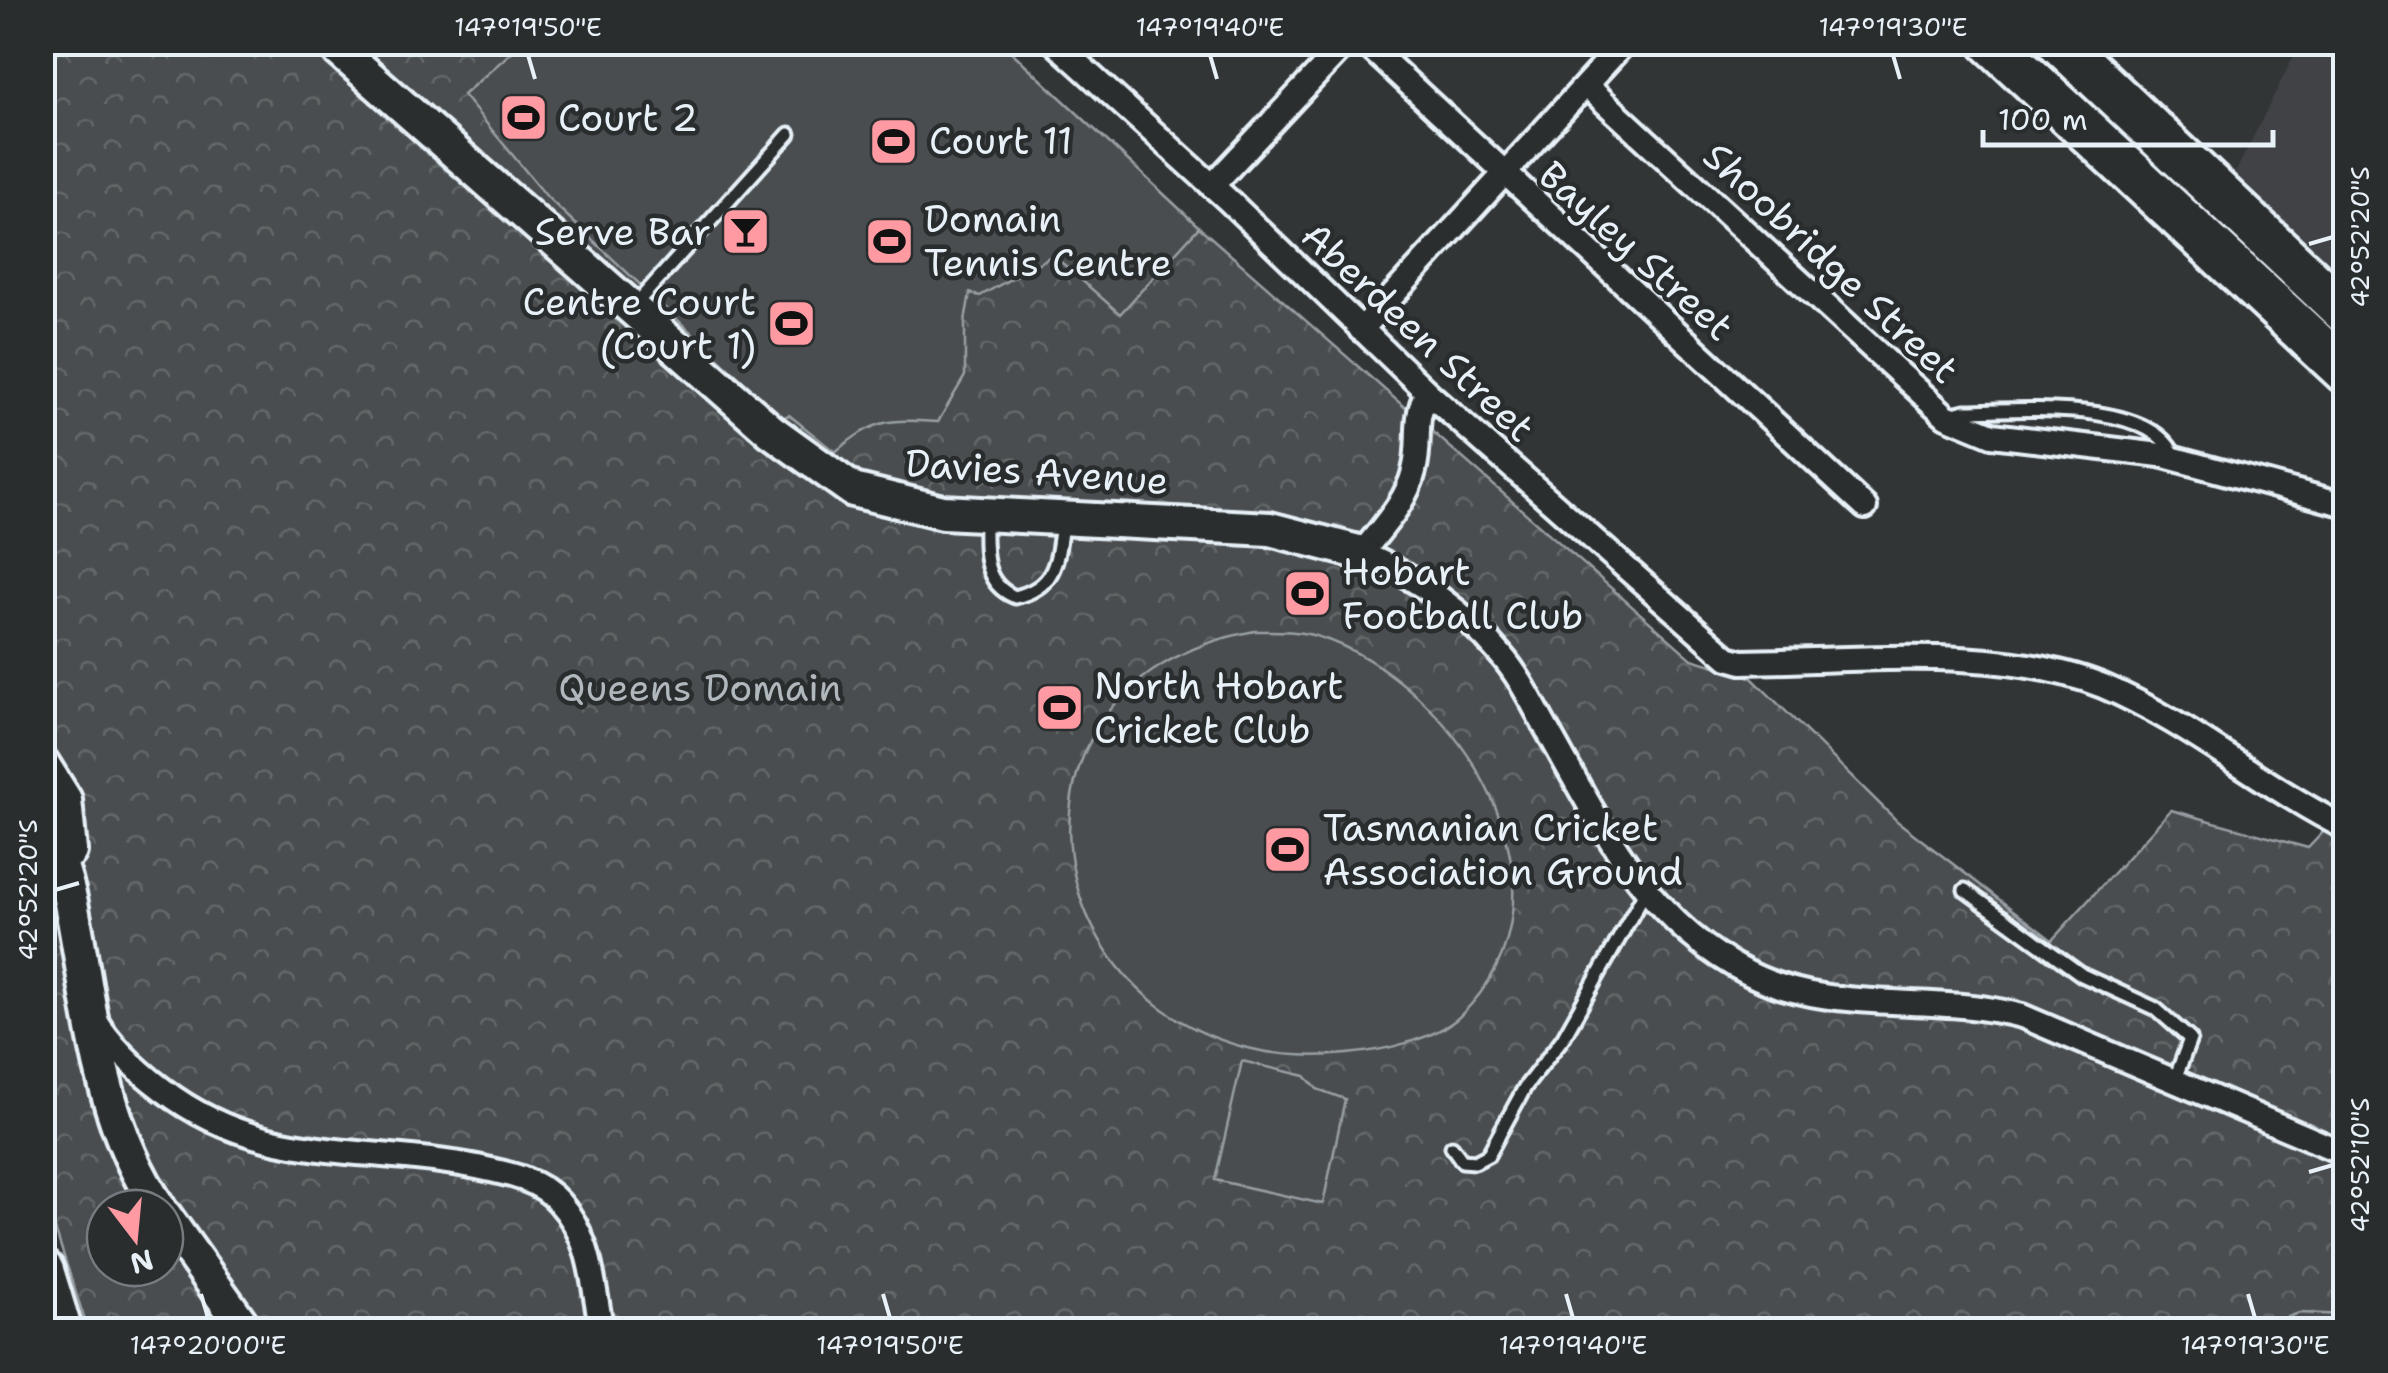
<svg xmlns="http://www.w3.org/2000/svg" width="2388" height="1373" viewBox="0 0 2388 1373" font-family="'Shantell Sans',sans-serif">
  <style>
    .built { fill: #3f4244 }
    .forest { fill: url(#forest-crowns); stroke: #989fa4; stroke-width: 2.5; fill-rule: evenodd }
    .pitch { fill: #494d4f; stroke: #989fa4; stroke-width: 2.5 }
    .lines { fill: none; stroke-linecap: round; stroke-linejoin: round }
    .lane-casing { stroke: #e8f1f8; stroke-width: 19 }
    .street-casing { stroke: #e8f1f8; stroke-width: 30 }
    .secondary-casing { stroke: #e8f1f8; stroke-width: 40 }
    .highway-casing { stroke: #e8f1f8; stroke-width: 50 }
    .lane { stroke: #2a2d2e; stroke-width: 11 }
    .street { stroke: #2a2d2e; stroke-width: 22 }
    .secondary { stroke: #2a2d2e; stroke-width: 32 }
    .highway { stroke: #2a2d2e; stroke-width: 42 }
    .ticks { fill: none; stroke: #e8f1f8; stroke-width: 4 }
    .labels { text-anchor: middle; stroke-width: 9; stroke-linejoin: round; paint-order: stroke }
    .poi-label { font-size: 38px; fill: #e8f1f8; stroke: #2a2d2e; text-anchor: start }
    .street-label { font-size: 38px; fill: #e8f1f8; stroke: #2a2d2e }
    .park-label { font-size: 38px; fill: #b0b8bd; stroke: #2a2d2e }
    .neatline { fill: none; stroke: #e8f1f8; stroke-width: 4 }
    .ticks-label { font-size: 25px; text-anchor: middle; fill: #e8f1f8 }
  </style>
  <defs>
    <pattern id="forest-crowns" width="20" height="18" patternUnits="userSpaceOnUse" patternTransform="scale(2.5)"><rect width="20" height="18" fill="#494d4f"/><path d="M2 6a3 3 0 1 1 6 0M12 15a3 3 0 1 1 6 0" fill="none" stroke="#636769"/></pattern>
  </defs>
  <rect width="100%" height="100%" fill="#323536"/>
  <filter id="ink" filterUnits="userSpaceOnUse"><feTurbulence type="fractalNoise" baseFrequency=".01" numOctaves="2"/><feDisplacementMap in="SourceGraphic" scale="20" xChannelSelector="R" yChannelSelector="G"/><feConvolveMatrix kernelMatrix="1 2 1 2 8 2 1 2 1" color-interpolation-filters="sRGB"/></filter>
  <g filter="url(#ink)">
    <polygon class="built" points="2300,43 2345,43 2345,279 2235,173"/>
    <path class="forest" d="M 42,43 L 1002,43 L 1199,227 L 1692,659 L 1751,677 L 1897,821 L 2052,940 L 2171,810 L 2308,848 L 2345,809 L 2345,1330 L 88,1330 L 42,1189 ZM 105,1208 L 165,1208 L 165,1268 L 105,1268 Z"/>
    <g class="pitch">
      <path d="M 522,43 L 1002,43 L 1199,227 L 1120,314 L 1053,255 L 980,296 L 970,293 L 965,321 L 965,376 L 938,422 C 887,419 875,419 835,452 L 789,415 L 782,418 L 548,198 L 463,95 Z"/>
      <path d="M 1255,631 C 1275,631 1297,630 1316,636 C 1461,681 1589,892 1460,1016 C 1435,1040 1381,1051 1347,1054 C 1042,1085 955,685 1255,631 Z"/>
      <polygon points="1242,1061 1305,1076 1317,1089 1345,1099 1323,1204 1215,1180"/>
      <polygon points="2299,1313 2345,1315 2345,1330 2253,1330"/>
    </g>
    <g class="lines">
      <defs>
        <g id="lane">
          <polyline points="633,307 789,134"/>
          <path d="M 1949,415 L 1965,411 C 2020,410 2153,398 2176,459"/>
          <path d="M 985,517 C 985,549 981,583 1015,597 C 1057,587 1057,560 1062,523"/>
          <polyline points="1965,890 2082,975 2156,1009 2190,1039 2175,1079"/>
          <polyline points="1452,1147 1462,1161 1475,1162 1488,1155 1525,1087 1563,1038 1645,892"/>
        </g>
        <g id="street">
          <path d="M 1054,42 L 1229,201 L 1427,392 L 1728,658 L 1742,662 C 1853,661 2000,644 2103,686 C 2189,722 2262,786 2346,828"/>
          <polyline points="1364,42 1865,507"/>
          <polyline points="1587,86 1946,416 1992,435 2160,455 2346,505"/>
          <polyline points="1212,186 1347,42"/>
          <polyline points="1361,330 1625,42"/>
          <path d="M 1427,392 C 1412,422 1422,441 1414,471 C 1406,503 1382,527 1362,553 C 1415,577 1464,611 1501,655 C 1521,678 1534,707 1549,733 C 1601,826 1648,923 1748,973 C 1832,1016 1932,992 2022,1016 L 2346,1154"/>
          <path d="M 94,1018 C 111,1046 137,1070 162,1089 C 261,1166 363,1144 477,1167 C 506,1173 539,1179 559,1202 C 593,1240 592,1284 602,1330"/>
        </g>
        <g id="secondary">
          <polyline points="330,42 771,431 853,490 943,512 1270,529 1362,553"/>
          <polyline points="42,763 65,800 70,851"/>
          <path d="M 42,808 C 52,839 64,871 71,903 C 92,1010 97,1115 159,1208"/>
          <polyline points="165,1216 246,1330"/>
        </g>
        <g id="highway">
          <polyline points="1991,42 2346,372"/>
          <polyline points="2059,42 2346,313"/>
          <polyline points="42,1271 60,1330"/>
        </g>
      </defs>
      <use href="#lane" class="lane-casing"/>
      <use href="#street" class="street-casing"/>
      <use href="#secondary" class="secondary-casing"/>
      <use href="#highway" class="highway-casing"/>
      <use href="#lane" class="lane"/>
      <use href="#street" class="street"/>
      <use href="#secondary" class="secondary"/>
      <use href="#highway" class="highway"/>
    </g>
  </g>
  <path class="ticks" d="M 528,55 L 535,79M 1210,55 L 1217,79M 1893,55 L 1900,79M 2309,244 L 2333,237M 55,890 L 79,883M 2309,1172 L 2333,1165M 201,1294 L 208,1318M 883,1294 L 890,1318M 1566,1294 L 1573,1318M 2248,1294 L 2255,1318"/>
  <defs>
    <symbol id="stadium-square" viewBox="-11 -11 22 22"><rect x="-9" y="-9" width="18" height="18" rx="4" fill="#ff9aa2" stroke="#2a2d2e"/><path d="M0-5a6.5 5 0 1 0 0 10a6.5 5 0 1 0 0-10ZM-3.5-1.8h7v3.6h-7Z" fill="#111"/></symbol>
    <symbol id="bar-square" viewBox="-11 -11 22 22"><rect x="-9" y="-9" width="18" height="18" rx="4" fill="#ff9aa2" stroke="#2a2d2e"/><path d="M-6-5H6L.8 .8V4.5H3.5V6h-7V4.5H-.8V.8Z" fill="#111"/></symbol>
  </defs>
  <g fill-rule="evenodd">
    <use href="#stadium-square" x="496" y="90" width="55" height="55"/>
    <use href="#stadium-square" x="866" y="114" width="55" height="55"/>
    <use href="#bar-square" x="718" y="204" width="55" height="55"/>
    <use href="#stadium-square" x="862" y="214" width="55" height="55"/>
    <use href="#stadium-square" x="764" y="296" width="55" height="55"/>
    <use href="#stadium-square" x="1280" y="566" width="55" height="55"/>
    <use href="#stadium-square" x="1032" y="680" width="55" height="55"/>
    <use href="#stadium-square" x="1260" y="822" width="55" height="55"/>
  </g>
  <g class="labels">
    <g class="poi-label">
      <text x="558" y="131">Court 2</text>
      <text x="929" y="154">Court 11</text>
      <text x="924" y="232">Domain<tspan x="924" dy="44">Tennis Centre</tspan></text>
      <text x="711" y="245" text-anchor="end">Serve Bar</text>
      <text x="756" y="315" text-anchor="end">Centre Court<tspan x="756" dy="44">(Court 1)</tspan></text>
      <text x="1342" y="585">Hobart<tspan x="1342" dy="44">Football Club</tspan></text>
      <text x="1094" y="699">North Hobart<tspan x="1094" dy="44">Cricket Club</tspan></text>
      <text x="1323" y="841">Tasmanian Cricket<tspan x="1323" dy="44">Association Ground</tspan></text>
    </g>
    <g class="street-label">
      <text transform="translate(1636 251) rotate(42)" y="13">Bayley Street</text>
      <text transform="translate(1831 263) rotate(43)" y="13">Shoobridge Street</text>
      <text transform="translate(1418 332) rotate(43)" y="13">Aberdeen Street</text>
      <text transform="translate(1037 472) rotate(4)" y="13">Davies Avenue</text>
    </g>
    <g class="park-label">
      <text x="700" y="701">Queens Domain</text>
    </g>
  </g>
  <rect width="2388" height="1373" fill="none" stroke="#2a2d2e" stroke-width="110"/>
  <g transform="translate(135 1238) rotate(164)"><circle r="48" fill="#2a2d2e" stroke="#767b7f" stroke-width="2.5"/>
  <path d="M0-8L18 38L0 25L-18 38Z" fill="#ff9aa2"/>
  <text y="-15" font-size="28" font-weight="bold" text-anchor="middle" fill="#e8f1f8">N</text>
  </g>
  <path d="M1983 130v15h290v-15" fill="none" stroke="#e8f1f8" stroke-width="5"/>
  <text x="1998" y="130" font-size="30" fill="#e8f1f8" stroke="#2a2d2e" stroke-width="8" paint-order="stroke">100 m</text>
  <rect x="55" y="55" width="2278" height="1263" class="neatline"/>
  <g class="ticks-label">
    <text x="528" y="36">147°19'50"E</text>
    <text x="1210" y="36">147°19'40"E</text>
    <text x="1893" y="36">147°19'30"E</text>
    <text transform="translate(2360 237) rotate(-90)" y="9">42°52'20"S</text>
    <text transform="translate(28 890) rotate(-90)" y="9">42°52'20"S</text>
    <text transform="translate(2360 1165) rotate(-90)" y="9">42°52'10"S</text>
    <text x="208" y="1354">147°20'00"E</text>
    <text x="890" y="1354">147°19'50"E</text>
    <text x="1573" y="1354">147°19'40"E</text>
    <text x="2255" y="1354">147°19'30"E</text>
  </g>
</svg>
